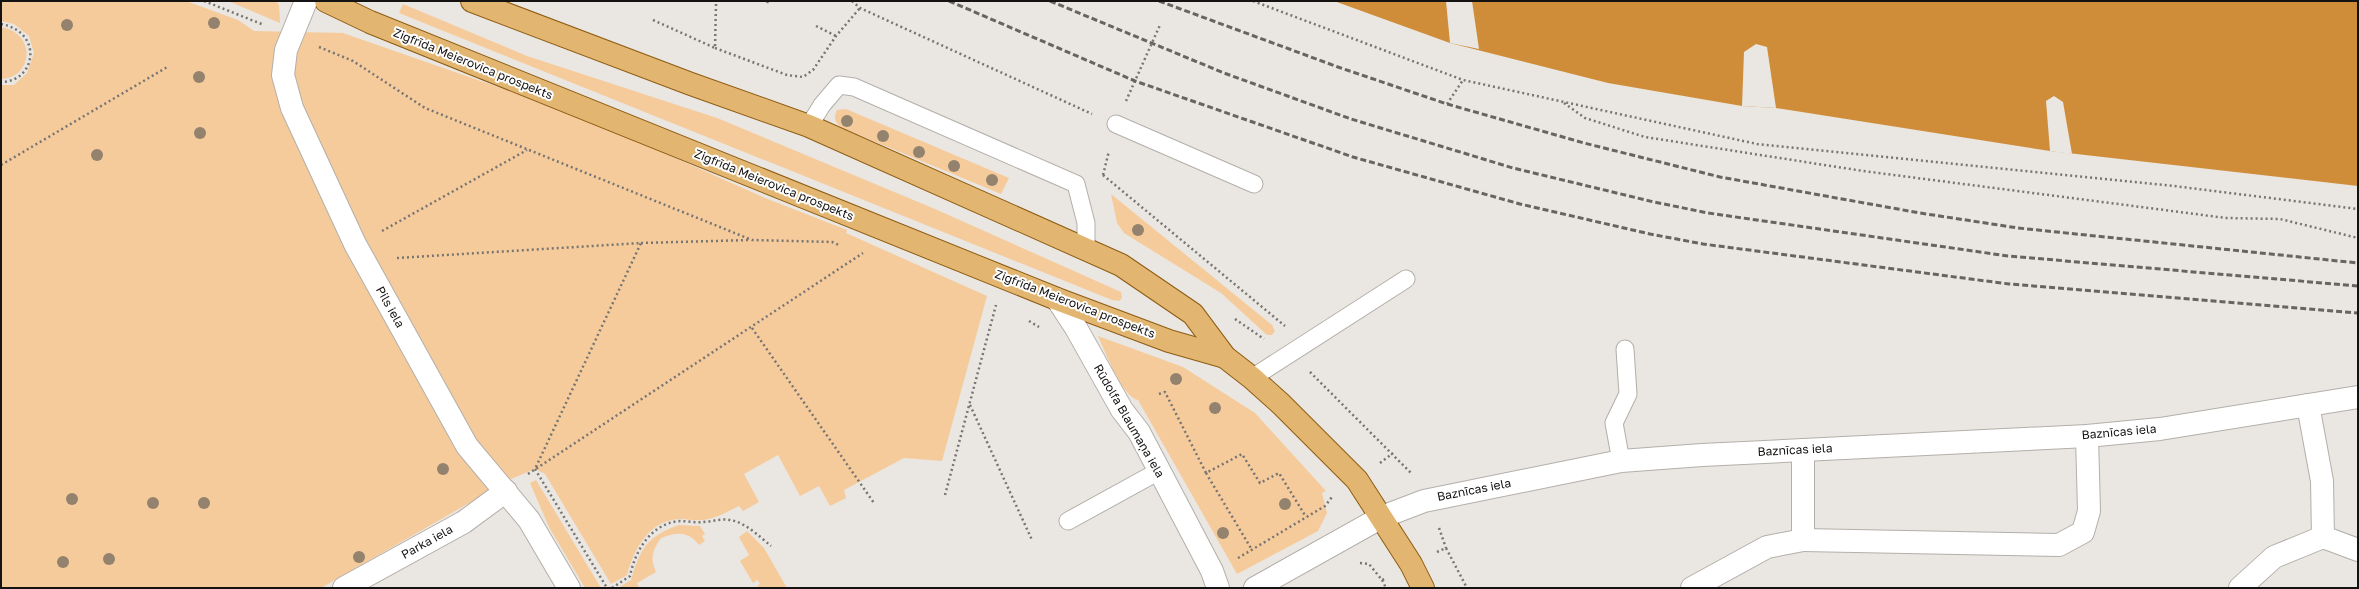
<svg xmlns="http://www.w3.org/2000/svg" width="2359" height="589" viewBox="0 0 2359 589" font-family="'Golos Text',sans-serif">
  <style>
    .green { fill: #f6cb9c }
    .water { fill: #cf8d3a }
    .pier { fill: #eae6e1 }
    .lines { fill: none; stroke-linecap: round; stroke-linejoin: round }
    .lane-casing { stroke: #b3afaa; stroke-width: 19 }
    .street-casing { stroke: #b3afaa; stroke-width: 24 }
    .primary-casing { stroke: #8e5c12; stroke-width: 24 }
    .path { stroke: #777572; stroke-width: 2.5; stroke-dasharray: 2 3; stroke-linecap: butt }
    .lane { stroke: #fff; stroke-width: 17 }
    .street { stroke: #fff; stroke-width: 22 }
    .primary { stroke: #e2b571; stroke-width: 22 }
    .rail { stroke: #676562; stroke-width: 3; stroke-dasharray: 6 3; stroke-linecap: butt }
    .tree { fill: #93826d }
    .labels { text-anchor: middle; stroke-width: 4; stroke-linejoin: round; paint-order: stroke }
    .street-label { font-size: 12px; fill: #141311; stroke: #fff }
  </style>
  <rect width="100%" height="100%" fill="#eae6e1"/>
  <g class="green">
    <path d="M 1,1 L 186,1 L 238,20 L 254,31 L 343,33 L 581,116 L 765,198 L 847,230 L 846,233 L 987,296 L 942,461 L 904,458 L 844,490 L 846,498 L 830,506 L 819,486 L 800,496 L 778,455 L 744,474 L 759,502 L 743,511 L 739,506 C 727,512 715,519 702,520 C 695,521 687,519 680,519 C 649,520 634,549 627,575 L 611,584 L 545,474 L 535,469 L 511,479 L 321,588 L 1,588 L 1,85 L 14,85 L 27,73 L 34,53 L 29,36 L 14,24 L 1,21 Z"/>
    <polygon points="228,1 276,1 279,5 280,23"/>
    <polygon points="403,4 527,56 717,118 935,209 1121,292 1122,298 1119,301 1112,300 399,13"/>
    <path d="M 1,27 C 37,33 33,78 1,79 Z"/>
    <path d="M 846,109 L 1009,178 L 1001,194 L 842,128 C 835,122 833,119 837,110 Z"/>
    <polygon points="1111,194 1272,325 1275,331 1272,335 1267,335 1221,293 1124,233 1117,223"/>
    <path d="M 1098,336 L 1183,367 L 1255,413 L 1326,491 L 1322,493 L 1327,513 L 1318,531 L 1237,574 L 1138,400 C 1122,397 1105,351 1098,336 Z"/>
    <polygon points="536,480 601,588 585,588 549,527 530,483"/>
    <path d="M 679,525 L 700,526 L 705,534 L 702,536 L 705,541 L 699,545 C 688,531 677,532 661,538 C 652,551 650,558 656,572 L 637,583 L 639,588 L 618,588 L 631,580 C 640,549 647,536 679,525 Z"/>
    <polygon points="747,531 764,548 787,588 757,588 760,583 757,580 753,583 740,561 749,555 739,537"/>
  </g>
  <polygon class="water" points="1334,1 2358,1 2358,186 2050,151 1776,108 1742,106 1608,83 1450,43"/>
  <g class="pier">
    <polygon points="1446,1 1472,1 1479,49 1450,43"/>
    <polygon points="1756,44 1767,47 1776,108 1742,106 1744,52"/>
    <polygon points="2054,96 2063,102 2072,154 2050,151 2046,101"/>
  </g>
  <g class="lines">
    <defs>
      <g id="lane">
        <polyline points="1116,124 1254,184"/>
        <polyline points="809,126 822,105 839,85 854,87 1076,184 1086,223 1086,249"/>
        <polyline points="1252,378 1406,279"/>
        <polyline points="1621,461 1614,423 1628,394 1625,349"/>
        <polyline points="1068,521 1159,471"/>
      </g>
      <g id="street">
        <polyline points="306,1 286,50 283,75 292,108 355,244 467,446 529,520 569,588"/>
        <polyline points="1057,299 1076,328 1122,410 1139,432 1212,571 1218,588"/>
        <polyline points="2308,405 2322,481 2323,537"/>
        <polyline points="1803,540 2059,545 2083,532 2089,511 2087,436"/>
        <polyline points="344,588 464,522 506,491"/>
        <polyline points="1255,588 1382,517 1424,501 1621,461 1702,455 2087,436 2160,429 2358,397"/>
        <polyline points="1692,588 1767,547 1803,540 1803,450"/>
        <polyline points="2240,588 2274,557 2323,537 2358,550"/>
      </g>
      <g id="primary">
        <polyline points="326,1 370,22 1057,299 1169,341 1225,357"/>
        <polyline points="472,1 691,84 809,126 1121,265 1193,314 1225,357 1252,378 1281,404 1357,480 1411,564 1423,588"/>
      </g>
    </defs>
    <use href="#lane" class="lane-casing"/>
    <use href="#street" class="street-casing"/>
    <use href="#primary" class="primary-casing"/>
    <g class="path">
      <polyline points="204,1 264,25"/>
      <polyline points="852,1 860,8 1092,114"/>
      <polyline points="1253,1 1463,80 1757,144 2174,186 2358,209"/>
      <polyline points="767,3 768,1"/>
      <polyline points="653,20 715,48 716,4"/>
      <path d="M 1,24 C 44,32 36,82 1,82"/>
      <polyline points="816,26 836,36"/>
      <polyline points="319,47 353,61 425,108 752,240 832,242 839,245"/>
      <polyline points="715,48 787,75 803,77 813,70 836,36 860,8"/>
      <polyline points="1126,101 1160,25"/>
      <polyline points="1564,103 1585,118 1645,137 1863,171 2226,218 2280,219 2358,238"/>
      <polyline points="1447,104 1463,80"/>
      <polyline points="1,165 169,66"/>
      <polyline points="1103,175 1285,326"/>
      <polyline points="1103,175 1109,151"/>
      <polyline points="382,231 527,150"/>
      <polyline points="641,243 750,240"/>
      <polyline points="397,258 641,243 535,469"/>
      <polyline points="1235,319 1264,339"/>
      <polyline points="1029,321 1039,327"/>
      <polyline points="752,328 874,503"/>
      <polyline points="1310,372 1412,474"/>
      <polyline points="1159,394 1165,392 1206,473 1242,454 1260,483 1279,473 1306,517"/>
      <polyline points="970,405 1032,540"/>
      <polyline points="1380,463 1393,453"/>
      <polyline points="535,469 607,588"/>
      <polyline points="1206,473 1252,550"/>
      <polyline points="528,474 863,253"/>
      <polyline points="945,495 996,305"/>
      <polyline points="1439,528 1446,548"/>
      <polyline points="1437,552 1446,548 1467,588"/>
      <polyline points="1238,558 1325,506 1332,497"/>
      <polyline points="1360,563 1369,564 1382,580 1387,578"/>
      <polyline points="1382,580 1386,588"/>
      <path d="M 612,588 L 630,576 C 635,551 651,523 680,521 C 687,521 695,523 702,522 C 711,522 721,518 730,520 C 745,522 760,537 771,546"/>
    </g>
    <use href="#lane" class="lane"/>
    <use href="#street" class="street"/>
    <use href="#primary" class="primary"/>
    <g class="rail">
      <polyline points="949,1 1135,81 1353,157 1520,204 1650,234 1703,244 2009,284 2358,313"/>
      <polyline points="1050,1 1224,73 1351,119 1513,168 1654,202 1708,213 2008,256 2358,286"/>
      <polyline points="1159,1 1338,67 1447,104 1584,143 1720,177 1920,213 2018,228 2358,263"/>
    </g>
  </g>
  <g class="tree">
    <circle cx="214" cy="23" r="6"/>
    <circle cx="67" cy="25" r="6"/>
    <circle cx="199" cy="77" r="6"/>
    <circle cx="847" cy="121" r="6"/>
    <circle cx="200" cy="133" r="6"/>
    <circle cx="883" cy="136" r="6"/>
    <circle cx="919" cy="152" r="6"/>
    <circle cx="97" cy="155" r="6"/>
    <circle cx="954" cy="166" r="6"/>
    <circle cx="992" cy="180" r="6"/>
    <circle cx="1138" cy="230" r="6"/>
    <circle cx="1176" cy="379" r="6"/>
    <circle cx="1215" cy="408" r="6"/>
    <circle cx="443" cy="469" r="6"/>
    <circle cx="72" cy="499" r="6"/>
    <circle cx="153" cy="503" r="6"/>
    <circle cx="204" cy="503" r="6"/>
    <circle cx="1285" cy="504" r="6"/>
    <circle cx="1223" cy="533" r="6"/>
    <circle cx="359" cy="557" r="6"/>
    <circle cx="109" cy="559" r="6"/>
    <circle cx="63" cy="562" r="6"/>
  </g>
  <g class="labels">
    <g class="street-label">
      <text transform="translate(473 64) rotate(22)" y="4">Zigfrīda Meierovica prospekts</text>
      <text transform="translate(774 185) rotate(22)" y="4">Zigfrīda Meierovica prospekts</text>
      <text transform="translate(1075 304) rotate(21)" y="4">Zigfrīda Meierovica prospekts</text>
      <text transform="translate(390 307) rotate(61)" y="4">Pils iela</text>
      <text transform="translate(1129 421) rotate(60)" y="4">Rūdolfa Blaumaņa iela</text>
      <text transform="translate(2119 432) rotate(-5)" y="4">Baznīcas iela</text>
      <text transform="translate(1795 450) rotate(-3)" y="4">Baznīcas iela</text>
      <text transform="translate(1474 490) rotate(-11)" y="4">Baznīcas iela</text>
      <text transform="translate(427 542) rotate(-29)" y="4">Parka iela</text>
    </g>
  </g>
  <rect width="2359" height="589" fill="none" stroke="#141311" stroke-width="4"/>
</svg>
